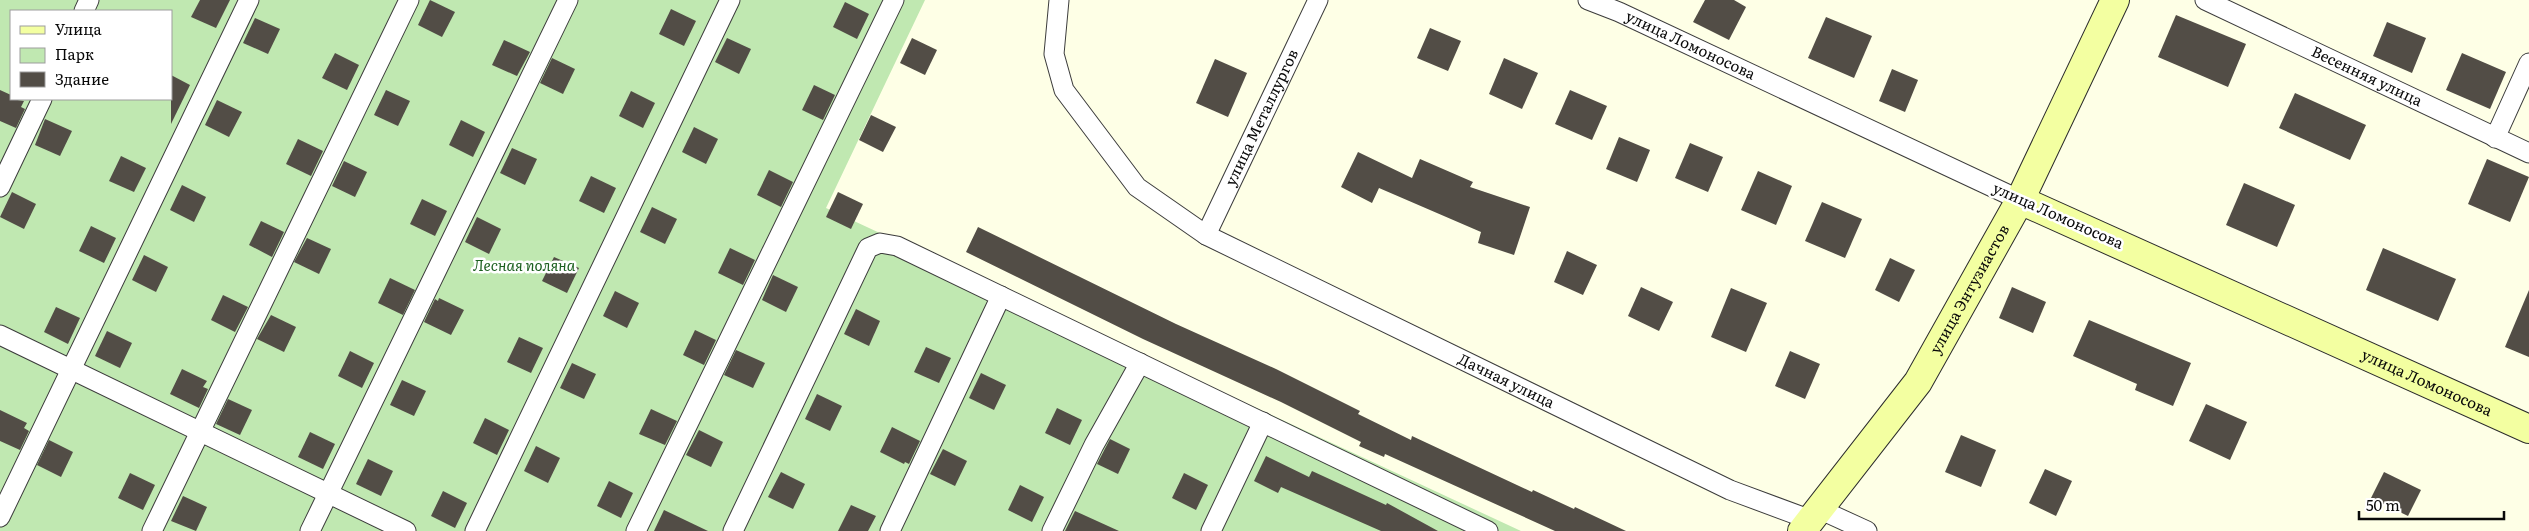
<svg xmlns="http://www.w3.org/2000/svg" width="2529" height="531" viewBox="0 0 2529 531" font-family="Literata,serif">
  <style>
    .green { fill: #c0e8b1; fill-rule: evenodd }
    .building { fill: #524d46 }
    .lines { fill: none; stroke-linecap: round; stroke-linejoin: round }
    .street-casing { stroke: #3c3c3c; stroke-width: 21 }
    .secondary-casing { stroke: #2b2b2b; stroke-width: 30 }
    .street { stroke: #fff; stroke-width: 19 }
    .secondary { stroke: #f3ffa1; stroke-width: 28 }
    .labels { text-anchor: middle; stroke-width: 5; stroke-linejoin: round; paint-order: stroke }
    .street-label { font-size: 15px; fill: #090909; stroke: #fff }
    .park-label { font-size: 15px; font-style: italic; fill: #1b5f1e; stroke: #fff }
  </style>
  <rect width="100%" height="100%" fill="#feffe6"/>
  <path class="green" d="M 0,0 L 925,0 L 826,208 L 1521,531 L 0,531 ZM 11,11 L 171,11 L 171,99 L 11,99 Z"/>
  <g class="building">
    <polygon points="200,0 230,0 216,28 191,17"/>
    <polygon points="430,0 455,12 442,37 418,25"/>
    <polygon points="1705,0 1734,0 1746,7 1729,40 1693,22"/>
    <polygon points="845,2 869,14 857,39 833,27"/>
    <polygon points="671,9 696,21 684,46 659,34"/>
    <polygon points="2176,15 2246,44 2228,87 2158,57"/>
    <polygon points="1826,17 1872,36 1854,78 1808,58"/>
    <polygon points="255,18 280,29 268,54 243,43"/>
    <polygon points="2387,22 2426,38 2412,73 2373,56"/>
    <polygon points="1430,28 1461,41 1448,71 1417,58"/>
    <polygon points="727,38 751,49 739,74 715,62"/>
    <polygon points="912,38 937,50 925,75 900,63"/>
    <polygon points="504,40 530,52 517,76 492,65"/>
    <polygon points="335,53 359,65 347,90 322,78"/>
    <polygon points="2462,53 2506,72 2490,109 2446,90"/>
    <polygon points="552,58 575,69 563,94 540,83"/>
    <polygon points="1504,58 1538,73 1522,109 1489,94"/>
    <polygon points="1215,59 1247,73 1228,117 1196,103"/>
    <polygon points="1892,69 1918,80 1905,112 1879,101"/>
    <polygon points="171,75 190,85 171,124"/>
    <polygon points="814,85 835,95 823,120 802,110"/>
    <polygon points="0,90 11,95 11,99 24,101 21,107 25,109 16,128 0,121"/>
    <polygon points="386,90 410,101 398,126 374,115"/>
    <polygon points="1570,90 1607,106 1592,140 1555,124"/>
    <polygon points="631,91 655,103 643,128 619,116"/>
    <polygon points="2295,93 2366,125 2350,160 2279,128"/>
    <polygon points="217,100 242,112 229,137 205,125"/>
    <polygon points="871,115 896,127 883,152 859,140"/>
    <polygon points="45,119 72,131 60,156 35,145"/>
    <polygon points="461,120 485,132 473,157 449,145"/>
    <polygon points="694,127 718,139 706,164 682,152"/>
    <polygon points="1619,137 1650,150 1637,182 1606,169"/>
    <polygon points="298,139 323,151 311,176 286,164"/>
    <polygon points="1690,143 1723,157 1708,192 1675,178"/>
    <polygon points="512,148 537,159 525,185 500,173"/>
    <polygon points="1358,152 1412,178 1420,159 1473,182 1470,187 1530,207 1514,255 1478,243 1481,232 1379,188 1372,203 1341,187"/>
    <polygon points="121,156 146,168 134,192 109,181"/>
    <polygon points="2487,159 2529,177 2510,222 2468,204"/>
    <polygon points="344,161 367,172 355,197 332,186"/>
    <polygon points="769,170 793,182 781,207 757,195"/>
    <polygon points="1758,171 1792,186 1776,225 1741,210"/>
    <polygon points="591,176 616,188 604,213 579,201"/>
    <polygon points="2244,183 2295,205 2277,247 2226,225"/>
    <polygon points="182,185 206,197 194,222 170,210"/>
    <polygon points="12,192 36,204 24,229 0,217"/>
    <polygon points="838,192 863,204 851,229 826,217"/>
    <polygon points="422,199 447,211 435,236 410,224"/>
    <polygon points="1822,202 1862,219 1845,258 1805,241"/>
    <polygon points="652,207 677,219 665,244 640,232"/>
    <polygon points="477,217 501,229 489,254 465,242"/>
    <polygon points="261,221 284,232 272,257 249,245"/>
    <polygon points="91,226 116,238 104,263 79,251"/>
    <polygon points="978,227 1176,324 1276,369 1360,411 1358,414 1411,440 1412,436 1532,492 1533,490 1574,509 1575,507 1626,531 1555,531 1385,454 1384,457 1359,446 1361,442 1281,402 1143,339 966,252"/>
    <polygon points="307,238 331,249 319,274 294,262"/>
    <polygon points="730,248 755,260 743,285 718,273"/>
    <polygon points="2383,248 2456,279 2438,321 2366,290"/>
    <polygon points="1567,251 1597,265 1583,295 1554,282"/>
    <polygon points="144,255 168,267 156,292 132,280"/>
    <polygon points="554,257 579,268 567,293 542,281"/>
    <polygon points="1890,258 1915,270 1899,302 1875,290"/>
    <polygon points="773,275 798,287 786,312 762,300"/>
    <polygon points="390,278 415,290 403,315 378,303"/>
    <polygon points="1641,287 1673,302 1659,331 1628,316"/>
    <polygon points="2012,287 2046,302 2033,333 1999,318"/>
    <polygon points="1731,288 1767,303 1746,352 1711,337"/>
    <polygon points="2529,290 2529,357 2505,347"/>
    <polygon points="615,291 639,303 627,328 603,316"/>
    <polygon points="223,295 248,307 235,332 211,320"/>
    <polygon points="439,298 464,310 451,335 424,322 435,299 438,301"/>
    <polygon points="56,307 80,318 68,344 44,332"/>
    <polygon points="856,309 880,321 869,346 844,334"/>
    <polygon points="271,315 296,327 284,352 257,339"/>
    <polygon points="2089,320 2191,363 2173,406 2135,390 2137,384 2073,356"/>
    <polygon points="695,330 716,340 704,365 683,355"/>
    <polygon points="107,331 132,343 120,368 95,356"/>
    <polygon points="519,337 543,348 531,373 507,362"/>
    <polygon points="926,347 951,358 939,383 914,372"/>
    <polygon points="736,350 765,363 753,388 724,375"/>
    <polygon points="350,351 374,363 362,388 338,376"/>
    <polygon points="1790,351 1820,364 1805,399 1775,386"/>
    <polygon points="572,363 596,374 584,399 560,388"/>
    <polygon points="182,369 207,381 203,387 208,389 199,408 170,394"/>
    <polygon points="981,373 1006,385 994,410 969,398"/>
    <polygon points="402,380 426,391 414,416 390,405"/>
    <polygon points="817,394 842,406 830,431 805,419"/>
    <polygon points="228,399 252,410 240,435 216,424"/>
    <polygon points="2206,404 2247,422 2230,460 2189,441"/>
    <polygon points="1057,408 1082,420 1070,445 1045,433"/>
    <polygon points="651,409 677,421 665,445 639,434"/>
    <polygon points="0,410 27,423 24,428 29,431 20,450 0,441"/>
    <polygon points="485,418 509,430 497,455 473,443"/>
    <polygon points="892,427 920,441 909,464 905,462 904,464 880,452"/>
    <polygon points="699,430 723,442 711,467 686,455"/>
    <polygon points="310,432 335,444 323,469 298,457"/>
    <polygon points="1961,435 1996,450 1981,487 1945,472"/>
    <polygon points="1110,439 1130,449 1118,474 1097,464"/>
    <polygon points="49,440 73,452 61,477 37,465"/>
    <polygon points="536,446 560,458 548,483 524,471"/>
    <polygon points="943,449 967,461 955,486 930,474"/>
    <polygon points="1266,456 1309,477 1312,471 1386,505 1387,503 1438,531 1381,531 1281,487 1278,493 1254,481"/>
    <polygon points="368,459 393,471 381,496 356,484"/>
    <polygon points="2045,469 2072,481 2056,516 2029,503"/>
    <polygon points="781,472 805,484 793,509 768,497"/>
    <polygon points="2384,472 2421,490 2408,516 2371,498"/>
    <polygon points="130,473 155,485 143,510 118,498"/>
    <polygon points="1184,473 1208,485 1196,510 1172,498"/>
    <polygon points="609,481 633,493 621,518 597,506"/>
    <polygon points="1020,485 1044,497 1032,522 1008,510"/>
    <polygon points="443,491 467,503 455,528 431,516"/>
    <polygon points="183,496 207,507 196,531 171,521"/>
    <polygon points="851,505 876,516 868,531 838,531"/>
    <polygon points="664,510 708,531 654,531"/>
    <polygon points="1075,511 1119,531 1065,531"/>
  </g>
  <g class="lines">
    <defs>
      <g id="street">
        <path id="s1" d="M 1059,0 L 1054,54 L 1064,90 L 1137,187 L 1206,235 L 1730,490 L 1811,520"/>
        <path id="s2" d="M 1588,0 L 1619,12 L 2020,200"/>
        <path id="s3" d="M 2205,0 L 2529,153"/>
        <polyline points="84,11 89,0"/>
        <polyline points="2495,138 2529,63"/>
        <polyline points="0,187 42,99"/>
        <path id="s4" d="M 1206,235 L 1318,0"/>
        <polyline points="0,335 406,531"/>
        <polyline points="1819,509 1867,531"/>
        <polyline points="0,517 249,0"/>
        <polyline points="152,531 409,0"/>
        <polyline points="310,531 568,0"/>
        <polyline points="475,531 730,0"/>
        <polyline points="636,531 894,0"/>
        <polyline points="733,531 868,248 880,243 897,246 1488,531"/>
        <polyline points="890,531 1001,296"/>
        <polyline points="1052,531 1094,445 1140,363"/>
        <polyline points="1211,531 1263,422"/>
      </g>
      <g id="secondary">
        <path id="s5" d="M 2020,200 L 2529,429"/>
        <path id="s6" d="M 1802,531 L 1918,382 L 2020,200 L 2115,0"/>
      </g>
    </defs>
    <use href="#street" class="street-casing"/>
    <use href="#secondary" class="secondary-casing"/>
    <use href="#street" class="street"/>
    <use href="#secondary" class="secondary"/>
  </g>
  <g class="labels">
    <g class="street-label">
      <text dy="5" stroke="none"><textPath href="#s2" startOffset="112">улица Ломоносова</textPath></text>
      <text dy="5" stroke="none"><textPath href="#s3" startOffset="179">Весенняя улица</textPath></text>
      <text dy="5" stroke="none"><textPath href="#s4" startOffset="130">улица Металлургов</textPath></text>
      <text transform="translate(2058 216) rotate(24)" y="5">улица Ломоносова</text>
      <text dy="5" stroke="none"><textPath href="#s6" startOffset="295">улица Энтузиастов</textPath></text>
      <text dy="5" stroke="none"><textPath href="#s1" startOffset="631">Дачная улица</textPath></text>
      <text dy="5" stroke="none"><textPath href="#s5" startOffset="446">улица Ломоносова</textPath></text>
    </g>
    <g class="park-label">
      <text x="524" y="271">Лесная поляна</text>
    </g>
  </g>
  <rect x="10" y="10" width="162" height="90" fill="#ffffff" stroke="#9d9d9d"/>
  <rect x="20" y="26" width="25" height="8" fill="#f3ffa1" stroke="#9d9d9d"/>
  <text x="55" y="35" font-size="15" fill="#090909">Улица</text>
  <rect x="20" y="48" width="25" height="15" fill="#c0e8b1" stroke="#9d9d9d"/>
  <text x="55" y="60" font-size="15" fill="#090909">Парк</text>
  <rect x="20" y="72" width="25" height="15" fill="#524d46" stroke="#9d9d9d"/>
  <text x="55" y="85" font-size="15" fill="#090909">Здание</text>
  <path d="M2359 511v8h145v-8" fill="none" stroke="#090909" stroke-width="2.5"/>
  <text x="2366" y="511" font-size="15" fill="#090909" stroke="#ffffff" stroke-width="4" paint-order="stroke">50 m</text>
</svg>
